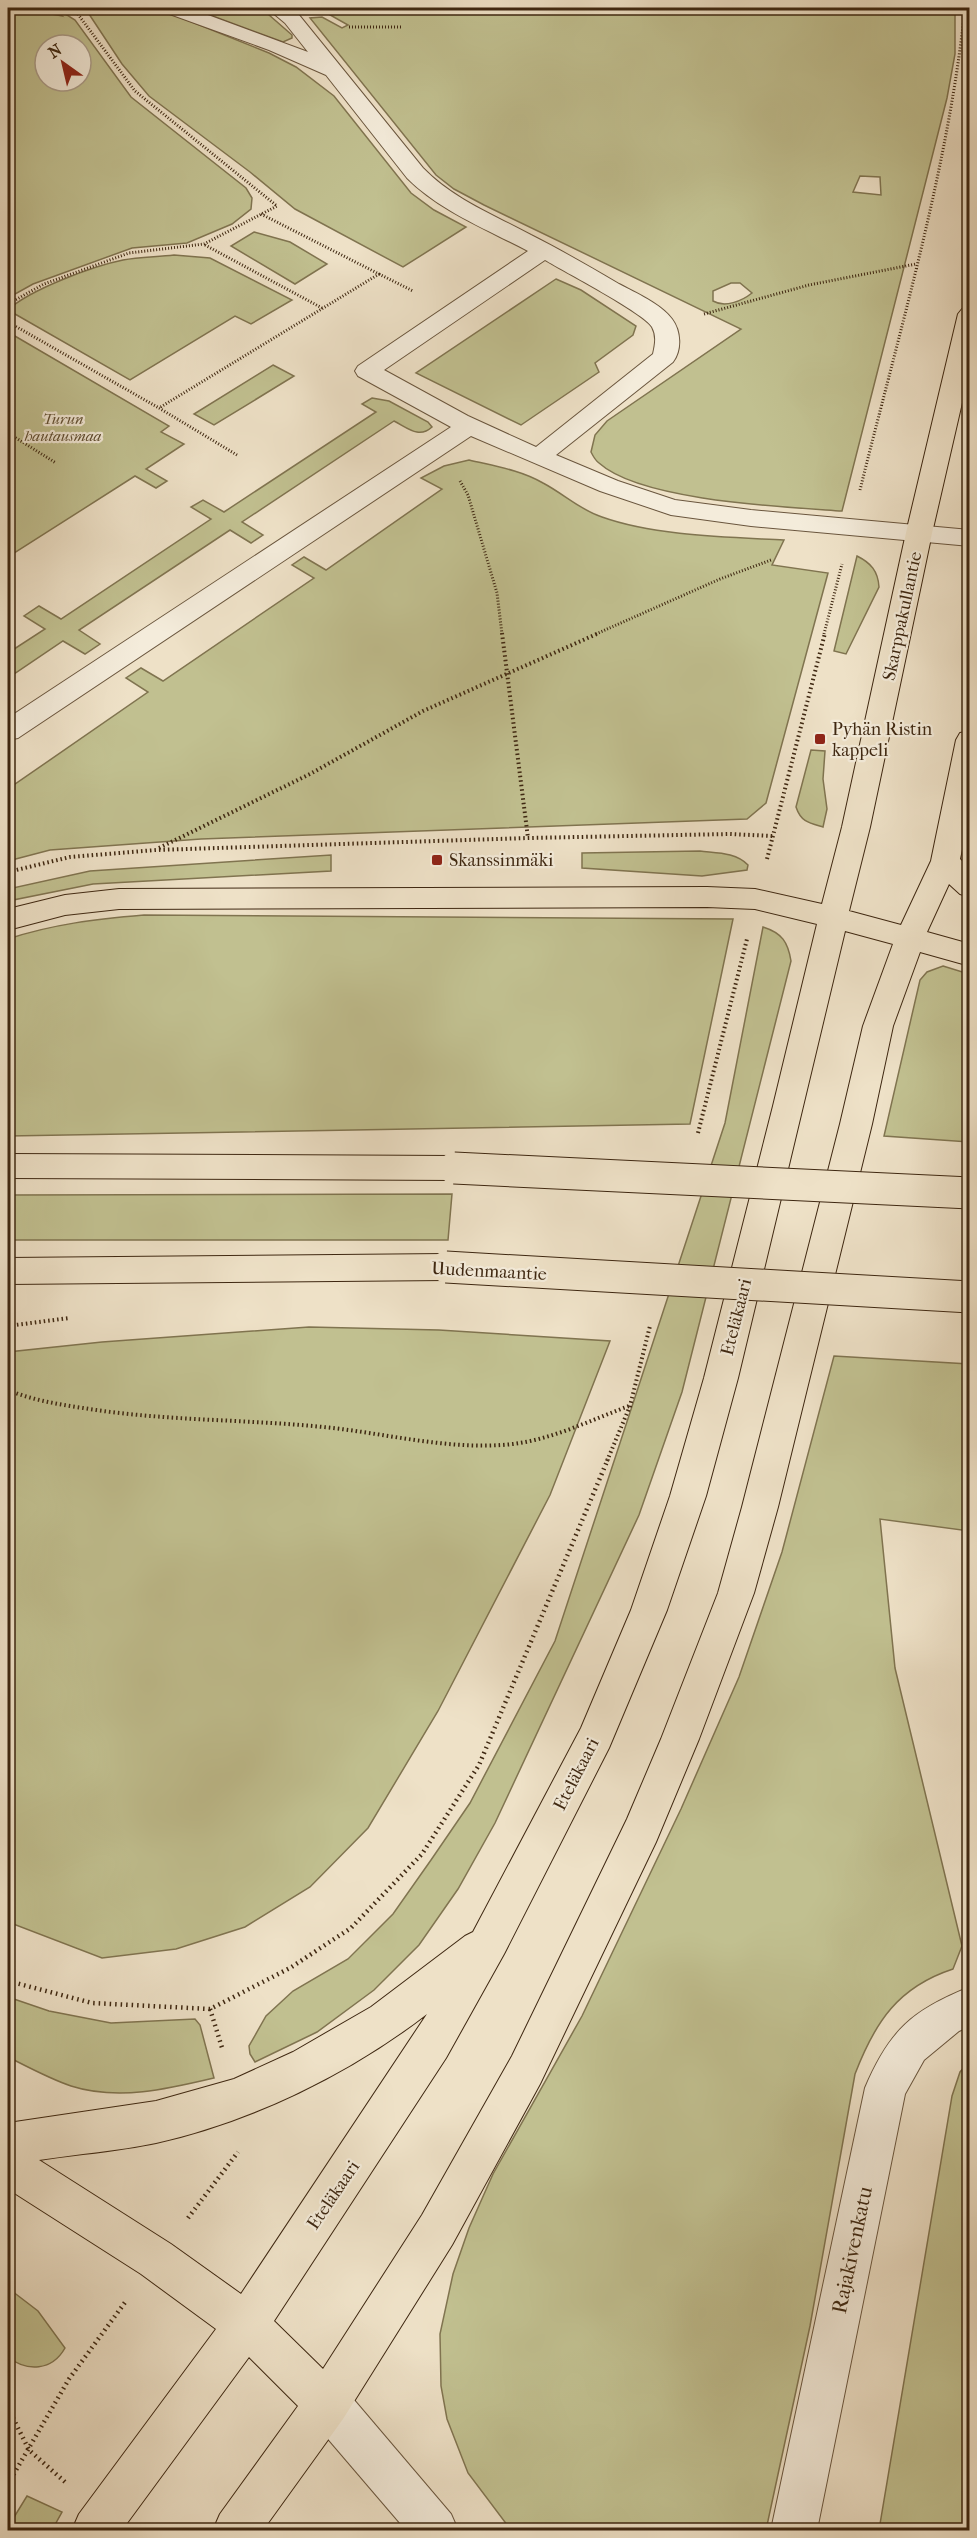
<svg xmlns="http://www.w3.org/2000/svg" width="977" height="2538" viewBox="0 0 977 2538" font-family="'IM FELL French Canon',serif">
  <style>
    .green { fill: #c1c090; stroke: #807450; stroke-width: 1.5; fill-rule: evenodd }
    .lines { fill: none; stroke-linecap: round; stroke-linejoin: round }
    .minor-casing { stroke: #6a563e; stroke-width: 2 }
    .major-casing { stroke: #3e2711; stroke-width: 2 }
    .path-far2 { stroke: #3e2711; stroke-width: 3; stroke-dasharray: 1 2; stroke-linecap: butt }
    .path-far1 { stroke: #3e2711; stroke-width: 4; stroke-dasharray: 1.5 3; stroke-linecap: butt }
    .path { stroke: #3e2711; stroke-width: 4.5; stroke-dasharray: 1.5 4; stroke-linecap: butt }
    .minor { fill: #f4ecdb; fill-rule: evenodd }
    .major { fill: #eee1c7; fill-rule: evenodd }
    .major-bridge-casing { stroke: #3e2711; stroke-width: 33; stroke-linecap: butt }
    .major-bridge { stroke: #eee1c7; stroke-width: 31 }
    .poi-dot { fill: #8f2418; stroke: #f4ecdb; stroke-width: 2 }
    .labels { text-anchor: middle; stroke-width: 4.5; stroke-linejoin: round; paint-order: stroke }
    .far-park-label { font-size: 15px; font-style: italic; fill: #5f4d31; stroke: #f4ecdb }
    .street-label { font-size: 18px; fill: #3e2711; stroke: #f4ecdb }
    .poi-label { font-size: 18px; fill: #3e2711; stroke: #f4ecdb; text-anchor: start }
    .near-street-label { font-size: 21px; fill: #3e2711; stroke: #f4ecdb }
  </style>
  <rect width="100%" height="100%" fill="#eee1c7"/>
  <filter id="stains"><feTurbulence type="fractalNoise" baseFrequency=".00333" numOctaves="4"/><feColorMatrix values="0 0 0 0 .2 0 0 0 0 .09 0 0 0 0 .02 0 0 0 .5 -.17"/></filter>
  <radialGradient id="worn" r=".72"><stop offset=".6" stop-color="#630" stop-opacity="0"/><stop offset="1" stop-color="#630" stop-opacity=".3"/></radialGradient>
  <g class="green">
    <path d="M 8,8 L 39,8 L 36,9 L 37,11 L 62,16 L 53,8 L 56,8 L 75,20 L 131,97 L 246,188 L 252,198 L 251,209 L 232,224 L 187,243 L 132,248 L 33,284 L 8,298 ZM 45,45 L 81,45 L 81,81 L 45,81 Z"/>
    <polygon points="94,8 157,8 269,53 296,67 334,96 411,193 434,210 466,227 403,267 295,209 250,172 149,96 122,64 87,11"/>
    <polygon points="191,8 261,8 292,35 292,38 283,42"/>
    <path d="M 298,8 L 955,8 L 955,54 L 947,98 L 842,511 C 785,507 641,501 599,463 C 596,461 593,456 591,452 L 595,435 L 607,421 L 741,329 L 484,205 L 454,189 L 436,175 L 310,18 L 322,17 L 342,28 L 348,25 L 325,12 L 307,14 ZM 860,176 L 880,177 L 881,195 L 853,192 ZM 731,283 L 740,283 L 752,293 C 742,301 725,308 713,301 L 713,291 Z"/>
    <polygon points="254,232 290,242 327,264 295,284 231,246"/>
    <path d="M 174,255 L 210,258 L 292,300 L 251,324 L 235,316 L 130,380 L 8,310 C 29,290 93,266 123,260 C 139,257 157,257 174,255 Z"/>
    <polygon points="556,279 581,290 636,326 633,335 595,363 599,372 521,425 416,373"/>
    <polygon points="8,332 169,426 161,432 184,444 146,469 167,481 156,488 135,476 8,557"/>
    <polygon points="273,365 294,376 214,425 194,414"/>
    <path d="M 372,398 L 389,401 L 428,422 L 432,427 C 419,439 408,428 394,421 L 242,522 L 263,535 L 251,543 L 230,530 L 79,630 L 100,644 L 85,654 L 63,641 L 8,678 L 8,653 L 45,629 L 24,616 L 39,606 L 61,619 L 211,519 L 191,507 L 203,500 L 224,512 L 376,412 L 362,404 Z"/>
    <path d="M 469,460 C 494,466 521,470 543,483 C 564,494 580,510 602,517 C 655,536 728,537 784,540 L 772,565 L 828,573 L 766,803 L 747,819 L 201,839 L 50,850 L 8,861 L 8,789 L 148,692 L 126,678 L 141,668 L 163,681 L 314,578 L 292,565 L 304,557 L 326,570 L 442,489 L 421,478 L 444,466 Z"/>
    <path d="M 857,556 C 871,563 878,571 879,587 L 846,654 L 834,651 Z"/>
    <path d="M 811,750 L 825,751 L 823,779 L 827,809 L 823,827 C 809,823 801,822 796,807 Z"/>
    <path d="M 700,851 C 716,853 736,852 748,865 L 747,870 L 702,876 L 582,868 L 582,853 Z"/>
    <polygon points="331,855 331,871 93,884 8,901 8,889 90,871"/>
    <path d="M 144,915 L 733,919 L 690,1124 L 8,1136 L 8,939 C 53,924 97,919 144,915 Z"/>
    <path d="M 763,927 C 782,933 788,942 791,961 L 682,1392 L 639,1515 L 495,1823 L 458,1889 L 419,1945 L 374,1990 L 317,2032 L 255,2062 L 250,2054 L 249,2046 L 266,2016 L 293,1991 L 348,1959 L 393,1914 L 431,1860 L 470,1803 L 555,1641 L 725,1123 Z"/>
    <polygon points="943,966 969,974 969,1142 884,1136 920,980 927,972"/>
    <polygon points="452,1194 448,1240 8,1240 8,1195"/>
    <polygon points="309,1327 439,1330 610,1341 550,1495 438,1711 368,1828 310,1887 245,1927 176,1949 102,1958 8,1922 8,1352 102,1342"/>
    <path d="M 834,1356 L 969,1364 L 969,1531 L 880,1519 L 895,1668 L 962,1946 L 953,1969 C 898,1987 875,2022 855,2074 L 810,2326 L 766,2530 L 511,2530 L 468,2473 L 447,2419 L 441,2386 L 440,2334 L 453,2274 L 469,2228 L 493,2174 L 582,2016 L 681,1809 L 739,1677 L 782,1552 Z"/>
    <path d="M 8,1997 L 49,2011 L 111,2023 L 195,2019 L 200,2025 L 214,2078 C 168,2089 118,2101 71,2086 C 50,2079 28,2067 8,2057 Z"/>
    <polygon points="969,2062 969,2530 879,2530 952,2096 960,2072"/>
    <path d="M 8,2288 L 38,2311 L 65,2348 C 52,2371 27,2372 8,2357 Z"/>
    <polygon points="27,2496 62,2512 52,2530 8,2530 8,2527"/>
  </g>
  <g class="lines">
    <defs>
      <g id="minor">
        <path d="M 161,8 L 189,8 L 308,52 L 285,23 L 267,8 L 290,8 L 299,15 L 423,168 C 453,199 494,215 531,235 C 561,250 590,267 619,284 C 636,293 661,304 672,319 C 681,331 682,350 673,362 L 556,455 L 618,481 L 675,500 L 751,510 L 970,530 L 970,546 L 751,526 L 671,515 L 600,491 L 471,436 L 18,738 L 8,740 L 8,718 L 451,427 L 358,376 L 355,371 L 358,366 L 528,251 C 486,229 440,211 407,178 L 326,75 L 269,50 L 164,12 ZM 545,260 C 563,271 644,313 652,327 C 657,336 655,345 653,354 L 536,447 L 468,416 L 384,370 Z"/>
        <path d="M 970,1987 L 970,2026 L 959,2031 L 924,2060 L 905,2094 L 817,2530 L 771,2530 L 865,2088 C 889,2031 912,2010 970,1987 Z"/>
        <polygon points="327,2381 343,2387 451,2514 458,2530 406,2530 311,2419 305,2403 311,2387"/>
      </g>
      <g id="major">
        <path d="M 970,307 L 970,368 L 932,533 L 870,827 L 849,911 L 901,925 L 931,861 L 956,740 L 960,733 L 970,731 L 970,811 L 960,859 L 970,869 L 970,897 L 960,894 L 949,884 L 927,932 L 970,944 L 970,966 L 920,952 L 893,1026 L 872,1124 L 778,1507 L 754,1593 L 699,1739 L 656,1842 L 540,2084 L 452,2245 L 343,2419 L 263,2530 L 213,2530 L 220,2514 L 298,2406 L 249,2357 L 122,2530 L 72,2530 L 79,2514 L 216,2329 L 141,2274 L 8,2189 L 8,2123 L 156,2101 L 234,2079 L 293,2052 L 371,2007 L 465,1936 L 473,1932 L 581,1728 L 631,1610 L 670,1496 L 704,1378 L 773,1106 L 817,924 L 755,909 L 707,907 L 119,909 L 65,915 L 8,930 L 8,909 L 65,895 L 119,889 L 707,887 L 755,889 L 822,904 L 842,827 L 906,533 L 958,314 L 962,309 ZM 845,931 L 893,944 L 863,1026 L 840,1124 L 742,1507 L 718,1593 L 661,1739 L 627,1819 L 512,2056 L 422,2215 L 323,2369 L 274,2321 L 446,2058 L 504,1954 L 609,1748 L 667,1610 L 706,1496 L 738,1378 ZM 427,2014 L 241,2294 L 171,2244 L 39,2160 C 78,2154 118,2151 156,2143 C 253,2121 349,2074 427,2014 Z"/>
        <polygon points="8,1154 454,1156 465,1159 470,1168 465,1177 454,1180 8,1178"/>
        <polygon points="446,1254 458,1258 462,1267 458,1276 446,1280 8,1284 8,1258"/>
      </g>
    </defs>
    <use href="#minor" class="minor-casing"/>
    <use href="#major" class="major-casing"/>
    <g class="path-far2">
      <polyline points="349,27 402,27"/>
      <polyline points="205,245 322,308"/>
      <polyline points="379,274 413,291"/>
      <polyline points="8,304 44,284 129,253 204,244 277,206 135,91 77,13 77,8"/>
      <polyline points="704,314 809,285 916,264"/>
      <polyline points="8,322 159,408"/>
      <polyline points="8,433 56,463"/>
      <polyline points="237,455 159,408 379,274 261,214"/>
      <polyline points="460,481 468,495 497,593 502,634"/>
      <path d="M 860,490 C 899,332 948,170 965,8"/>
      <polyline points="596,634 720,579 771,560"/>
      <polyline points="824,634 842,564"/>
    </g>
    <g class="path-far1">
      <polyline points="502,633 528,838"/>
      <polyline points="159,848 310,774 423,711 599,633"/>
      <polyline points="767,859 825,633"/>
      <polyline points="8,872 70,857 156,850 528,838 729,834 773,836"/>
      <polyline points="698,1133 747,939"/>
      <polyline points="8,1326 69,1318"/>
      <path d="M 8,1390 C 32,1400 57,1404 83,1408 C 162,1421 243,1419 323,1427 C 386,1433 449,1451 513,1444 C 553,1439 591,1420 629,1406"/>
      <polyline points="607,1461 630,1406 650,1326"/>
    </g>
    <g class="path">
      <polyline points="8,1981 92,2003 210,2009 290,1968 351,1928 422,1854 479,1765 608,1459"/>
      <polyline points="210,2009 223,2051"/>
      <polyline points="188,2218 238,2152"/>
      <polyline points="8,2408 29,2450 65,2482"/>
      <polyline points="8,2484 69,2379 126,2301"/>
    </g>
    <use href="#minor" class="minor"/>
    <use href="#major" class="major"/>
    <defs>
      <g id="major-bridge">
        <polyline points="454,1168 970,1193"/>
        <polyline points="446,1267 970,1297"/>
      </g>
    </defs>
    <use href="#major-bridge" class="major-bridge-casing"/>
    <use href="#major-bridge" class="major-bridge"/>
  </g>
  <g class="poi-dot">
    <rect x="814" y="733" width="12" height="12" rx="3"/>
    <rect x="431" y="854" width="12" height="12" rx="3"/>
  </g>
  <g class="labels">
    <g class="far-park-label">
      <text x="63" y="424">Turun<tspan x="63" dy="17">hautausmaa</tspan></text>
    </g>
    <g class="street-label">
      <text transform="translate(902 616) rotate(-78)" y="6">Skarppakullantie</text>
      <text transform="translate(489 1271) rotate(3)" y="6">Uudenmaantie</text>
      <text transform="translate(736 1317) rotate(-76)" y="6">Eteläkaari</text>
      <text transform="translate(576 1774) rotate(-63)" y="6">Eteläkaari</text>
      <text transform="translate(333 2195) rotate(-56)" y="6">Eteläkaari</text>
    </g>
    <g class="poi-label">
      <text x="832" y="735">Pyhän Ristin<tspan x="832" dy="21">kappeli</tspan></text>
      <text x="449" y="866">Skanssinmäki</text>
    </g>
    <g class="near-street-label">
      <text transform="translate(852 2250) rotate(-78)" y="7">Rajakivenkatu</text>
    </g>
  </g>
  <rect width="977" height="2538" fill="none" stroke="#eee1c7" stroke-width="30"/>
  <rect x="9" y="9" width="959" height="2520" fill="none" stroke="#3e2711" stroke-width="3"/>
  <rect x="15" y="15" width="947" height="2508" fill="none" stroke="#3e2711" stroke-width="1.5"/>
  <g transform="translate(63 63) rotate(326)"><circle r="28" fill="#f4ecdb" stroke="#ab9d8a" stroke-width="1.5"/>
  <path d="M0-4.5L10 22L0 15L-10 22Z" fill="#8f2418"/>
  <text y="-9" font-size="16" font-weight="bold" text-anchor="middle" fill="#3e2711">N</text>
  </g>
  <rect width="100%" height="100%" filter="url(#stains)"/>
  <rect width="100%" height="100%" fill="url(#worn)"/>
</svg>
